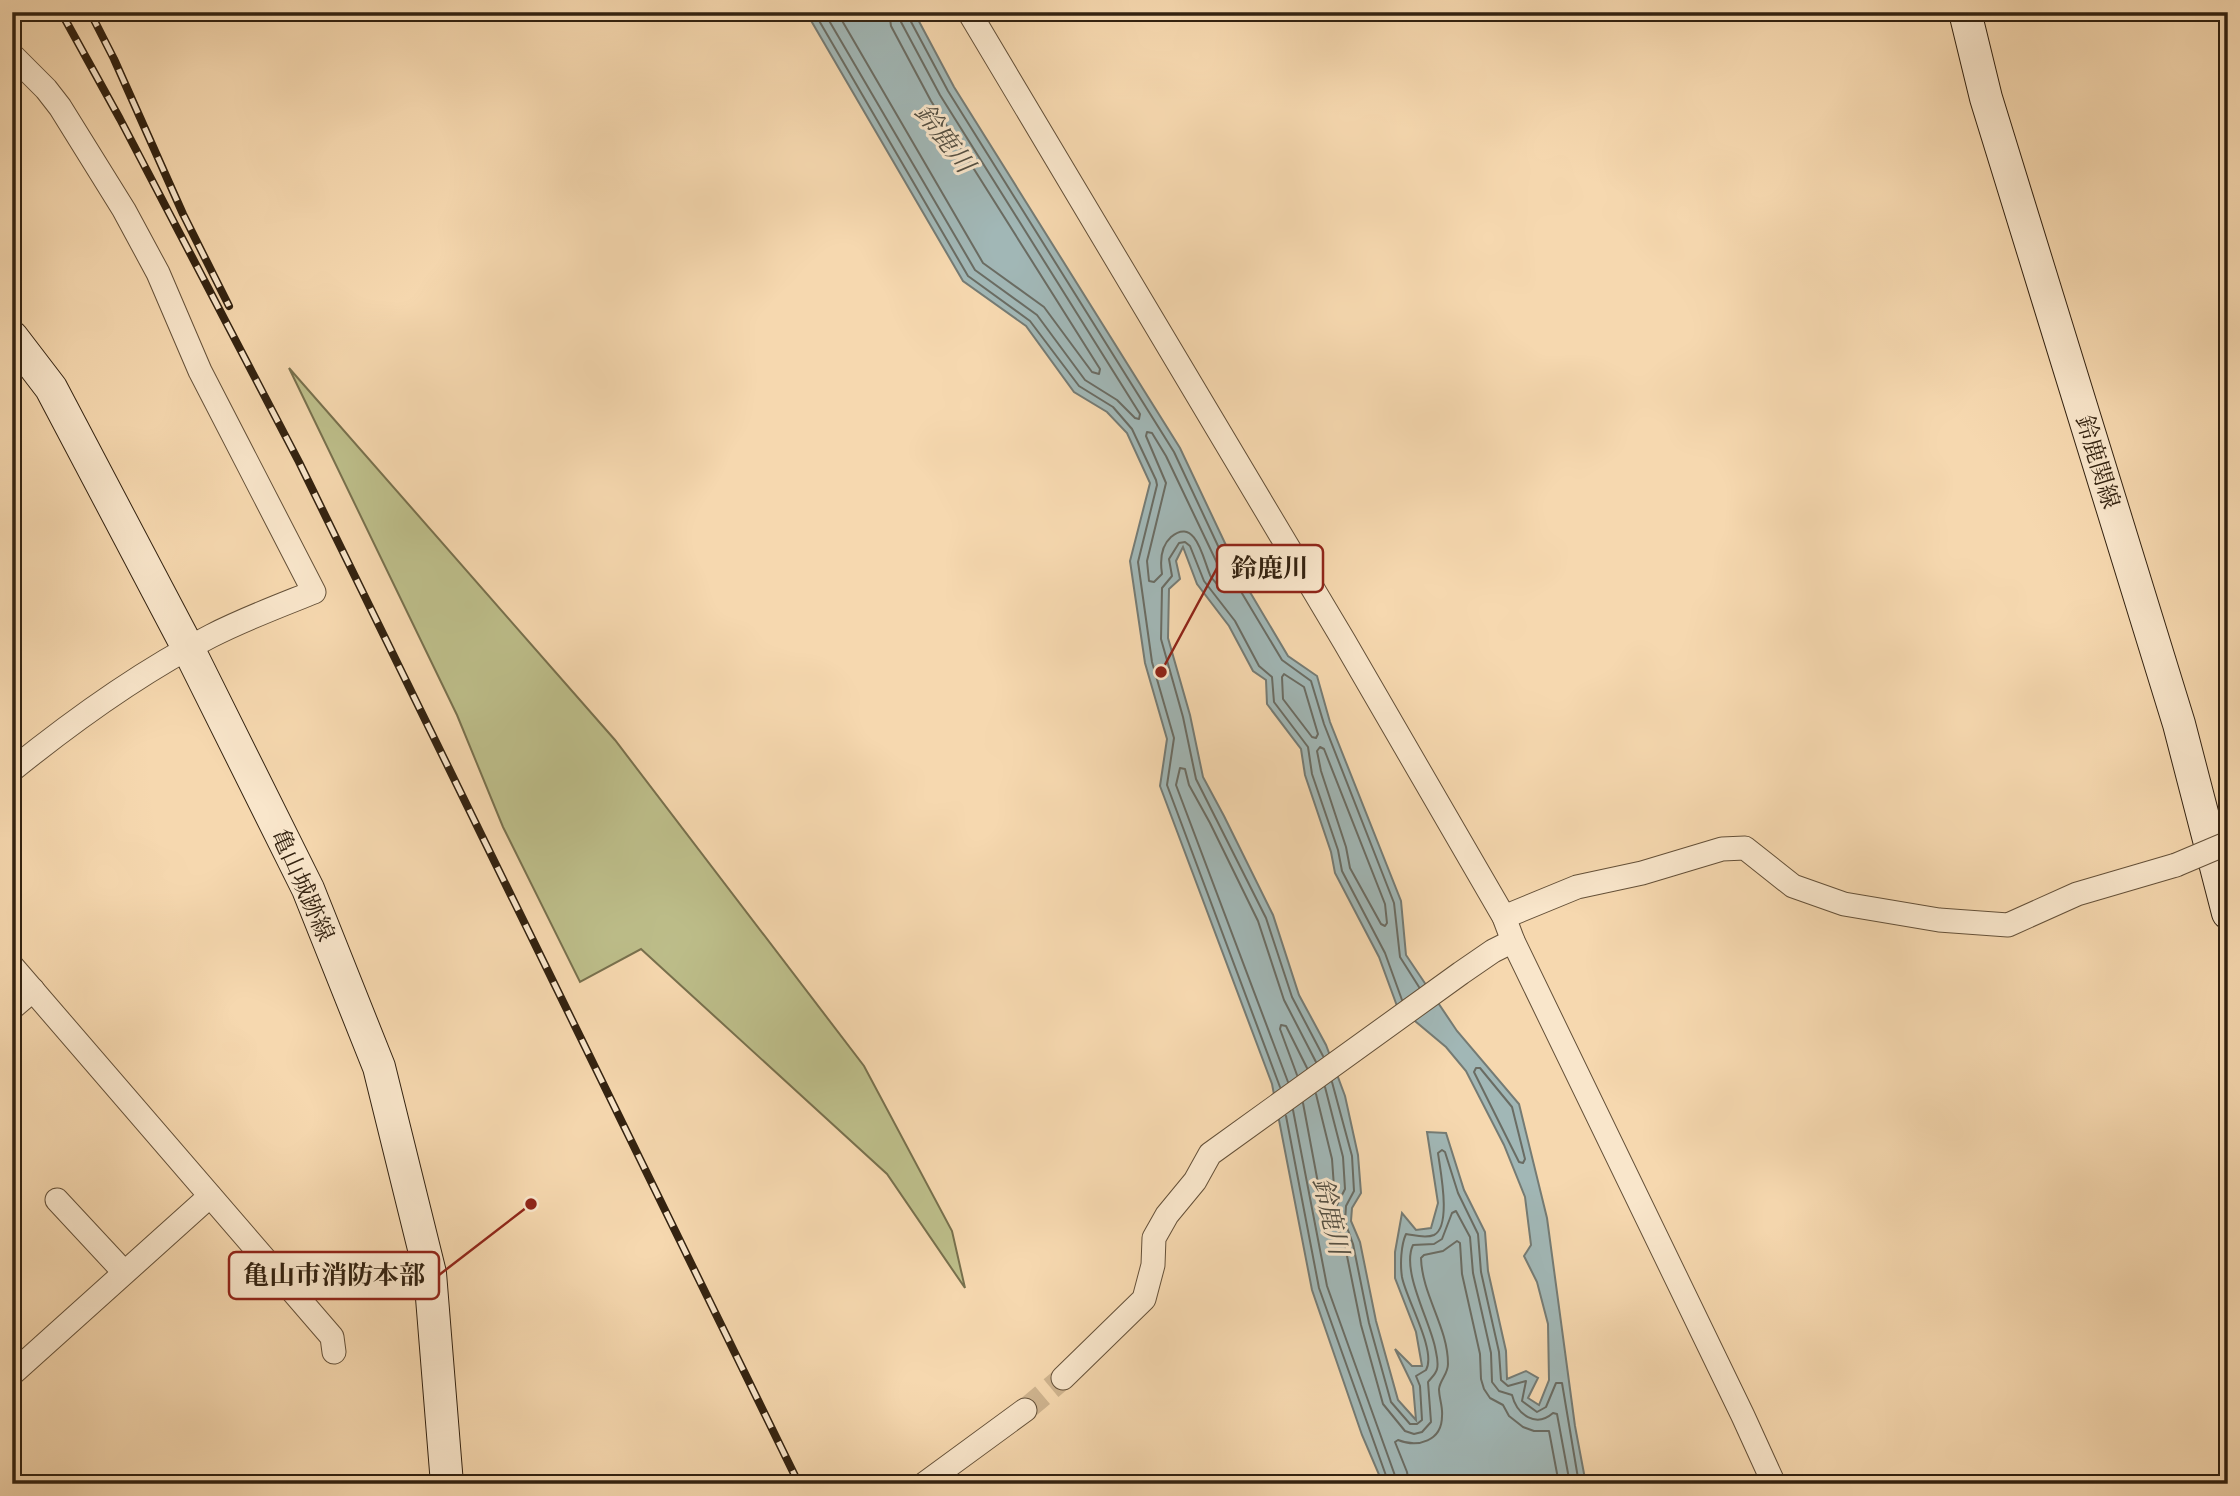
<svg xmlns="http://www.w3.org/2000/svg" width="2240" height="1496" viewBox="0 0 2240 1496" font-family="'EB Garamond','Noto Serif JP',serif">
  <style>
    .green { fill: #bdbe8a; stroke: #78704d; stroke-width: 2 }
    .water { fill: #a1b7b6; stroke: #757b74; stroke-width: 2; fill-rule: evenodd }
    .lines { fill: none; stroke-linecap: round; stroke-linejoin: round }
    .shore { stroke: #6a6c63; stroke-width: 2 }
    .street-tunnel { stroke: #cfb48f; stroke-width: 23; stroke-dasharray: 23 11; stroke-linecap: butt }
    .street-casing { stroke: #645038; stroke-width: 25 }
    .secondary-casing { stroke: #332210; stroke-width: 34 }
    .street { stroke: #f9e6cb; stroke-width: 23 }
    .secondary { stroke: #f9e6cb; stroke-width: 32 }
    .rail-casing { stroke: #332210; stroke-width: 8 }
    .rail { stroke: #f9e6cb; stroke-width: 5; stroke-dasharray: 16; stroke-linecap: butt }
    .street-bridge-casing { stroke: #645038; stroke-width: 25; stroke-linecap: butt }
    .street-bridge { stroke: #f9e6cb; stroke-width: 23 }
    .labels { text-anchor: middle; stroke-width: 6; stroke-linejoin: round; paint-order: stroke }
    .street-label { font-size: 24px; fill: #332210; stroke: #f9e6cb }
    .water-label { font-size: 26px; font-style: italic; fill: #544f42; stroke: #f9e6cb }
    .leader { fill: none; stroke: #8f2418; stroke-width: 2.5 }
    .callout-dot { fill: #8f2418; stroke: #f9e6cb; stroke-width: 2.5 }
    .callout { fill: #f9e6cb; stroke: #8f2418; stroke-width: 2.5 }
    .callout-label { font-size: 26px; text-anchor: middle; font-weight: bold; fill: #332210 }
  </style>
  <rect width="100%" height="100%" fill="#f6d8af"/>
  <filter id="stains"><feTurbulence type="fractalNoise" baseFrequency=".00286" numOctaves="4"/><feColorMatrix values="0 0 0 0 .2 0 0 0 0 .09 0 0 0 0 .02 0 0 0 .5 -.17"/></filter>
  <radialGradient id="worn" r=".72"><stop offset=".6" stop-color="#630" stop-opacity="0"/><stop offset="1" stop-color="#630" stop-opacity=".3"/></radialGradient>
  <polygon class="green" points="289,368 615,740 864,1066 952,1231 965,1288 887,1174 641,949 580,982 503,827 457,715"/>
  <path class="water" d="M 806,12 L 914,12 L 954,87 L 1180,448 L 1241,577 L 1288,656 L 1317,676 L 1330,722 L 1401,901 L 1406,955 L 1457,1031 L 1519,1104 L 1547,1218 L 1575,1426 L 1586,1484 L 1383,1484 L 1362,1435 L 1312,1290 L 1272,1084 L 1160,786 L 1167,739 L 1145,663 L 1130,561 L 1150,483 L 1127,433 L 1107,412 L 1074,392 L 1026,326 L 963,281 ZM 1183,547 L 1197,584 L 1229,626 L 1253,671 L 1266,680 L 1267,704 L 1301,749 L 1305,775 L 1331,852 L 1335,873 L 1379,957 L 1397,1006 L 1446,1047 L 1466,1071 L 1504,1145 L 1525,1197 L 1531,1245 L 1524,1256 L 1537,1282 L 1548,1324 L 1549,1380 L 1539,1405 L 1528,1398 L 1538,1378 L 1526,1371 L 1507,1379 L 1506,1351 L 1488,1271 L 1485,1232 L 1464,1190 L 1446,1133 L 1427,1132 L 1438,1203 L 1431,1228 L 1416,1230 L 1402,1213 L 1395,1252 L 1395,1278 L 1416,1332 L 1422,1366 L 1412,1366 L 1395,1349 L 1413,1386 L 1416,1420 L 1398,1400 L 1376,1321 L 1360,1242 L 1351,1221 L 1352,1208 L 1361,1193 L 1358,1155 L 1345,1096 L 1326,1045 L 1299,995 L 1273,915 L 1224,816 L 1203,777 L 1190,715 L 1168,638 L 1169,589 L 1180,579 L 1176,561 Z"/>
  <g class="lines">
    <g class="shore">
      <polyline points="814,12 968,276 1030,321 1079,386 1113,407 1132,429 1156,480 1157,485 1138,562 1152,662 1174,738 1167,785 1280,1087"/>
      <polyline points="824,12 975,270 1037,315 1085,380 1117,400 1135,418 1139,419 1140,414 940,95 901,22 899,12"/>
      <polyline points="837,12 983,263 1044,307 1092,372 1099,374 1100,369 931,101 891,26 889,12"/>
      <polyline points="908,12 909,18 948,91 1174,452 1234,580 1282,660 1311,681 1324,724 1394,903 1400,957 1419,987"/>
      <path d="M 1147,432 L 1152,433 L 1166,456 L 1228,586 L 1226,591 L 1222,590 C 1219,586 1214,581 1211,577 C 1204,564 1197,515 1171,537 C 1160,547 1160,561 1162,574 L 1154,582 L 1149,581 L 1147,561 L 1166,483 L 1146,436 Z"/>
      <polygon points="1284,674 1304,687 1318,734 1316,738 1312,737 1283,699 1282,677"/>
      <polygon points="1320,747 1324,749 1385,904 1387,923 1385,926 1381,924 1350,868 1346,847 1321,771 1317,751"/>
      <polyline points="1323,1056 1292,997 1266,918 1196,779 1183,717 1161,639 1162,588 1172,576 1169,559 1179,543 1185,542 1190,546 1204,581 1235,621 1259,666 1272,677 1274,702 1308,747 1312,774 1338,850 1342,871 1385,953 1402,1000"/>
      <polygon points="1476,1068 1480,1068 1512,1107 1525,1159 1523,1163 1519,1162 1474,1072"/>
      <polyline points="1297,1075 1280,1029 1281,1025 1286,1026 1307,1068"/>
      <polyline points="1288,1082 1176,785 1180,768 1185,769 1189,785 1210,823 1258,921 1284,1000 1316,1062"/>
      <path d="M 1332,1082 L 1352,1156 L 1354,1191 L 1346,1206 L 1345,1222 L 1353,1244 L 1369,1323 L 1391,1402 L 1410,1424 L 1417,1424 L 1422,1420 L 1420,1386 L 1416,1376 L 1426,1370 C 1437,1351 1406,1299 1402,1277 C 1400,1264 1401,1245 1406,1234 C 1414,1235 1425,1239 1434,1235 C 1452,1226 1440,1169 1438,1153 L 1442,1150 L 1445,1152 L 1458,1193 L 1478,1234 L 1481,1272 L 1499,1352 L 1501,1380 L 1508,1386 L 1526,1381 L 1522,1401 L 1537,1412 L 1546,1407 L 1556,1383 L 1562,1383 L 1579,1484"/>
      <path d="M 1325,1087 L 1343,1157 L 1345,1189 L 1337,1205 L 1336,1224 L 1345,1246 L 1361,1325 L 1383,1404 L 1405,1431 L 1414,1434 L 1422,1432 L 1431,1422 L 1428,1382 C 1431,1378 1436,1374 1437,1369 C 1439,1362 1436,1353 1435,1347 C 1429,1319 1401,1270 1413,1245 L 1434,1244 L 1442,1239 L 1452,1213 L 1456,1211 L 1470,1237 L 1473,1273 L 1491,1353 L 1492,1382 L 1499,1391 L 1512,1395 C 1517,1415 1536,1428 1553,1413 L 1557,1414 L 1570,1484"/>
      <polyline points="1303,1103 1321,1199 1325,1201 1334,1187 1332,1159 1316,1094"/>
      <polyline points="1293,1110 1327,1286 1398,1484"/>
      <polyline points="1286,1116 1319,1288 1389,1484"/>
      <path d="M 1409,1484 L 1407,1472 L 1395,1442 L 1398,1440 C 1418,1448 1442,1441 1442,1416 C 1443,1407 1439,1398 1439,1389 C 1440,1380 1448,1374 1448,1364 C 1448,1327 1422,1295 1421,1258 L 1424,1255 L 1443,1251 L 1457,1241 L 1460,1243 L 1462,1274 L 1480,1354 L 1481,1379 L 1484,1389 L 1490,1398 L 1503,1405 L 1509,1416 L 1523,1427 L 1534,1431 L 1549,1431 L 1559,1484"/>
    </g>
    <polyline class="street-tunnel" points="1025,1410 1063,1378"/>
    <defs>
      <g id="street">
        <polyline points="969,12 1344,641 1504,917 1513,941 1743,1416 1774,1484"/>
        <path d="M 12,55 L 46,89 L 60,107 L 124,210 L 158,273 L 200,371 L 314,592 C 279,606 244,619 211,636 C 140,672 74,720 12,770"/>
        <polyline points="1504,917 1577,887 1642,873 1722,849 1745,848 1793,886 1844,904 1939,920 2008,925 2077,894 2176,865"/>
        <polyline points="12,966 332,1337 334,1352"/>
        <polyline points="12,1008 33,990"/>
        <polyline points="57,1200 124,1272"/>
        <polyline points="12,1374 210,1196"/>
        <polyline points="1063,1378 1144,1299 1153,1265 1154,1238 1167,1215 1195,1181 1210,1154 1461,973 1493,951 1513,941"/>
        <polyline points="924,1484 1025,1410"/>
      </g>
      <g id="secondary">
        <polyline points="1965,12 1986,98 2179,724 2228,913"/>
        <polyline points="12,337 51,388 188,648 308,889 379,1067 430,1273 447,1484"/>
      </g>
    </defs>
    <use href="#street" class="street-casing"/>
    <use href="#secondary" class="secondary-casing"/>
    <use href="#street" class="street"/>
    <use href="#secondary" class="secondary"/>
    <defs>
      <g id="rail">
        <polyline points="61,12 120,119 299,462 799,1484"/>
        <polyline points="90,12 114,59 183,214 229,306"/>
      </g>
    </defs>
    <use href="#rail" class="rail-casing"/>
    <use href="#rail" class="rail"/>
    <defs>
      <polyline id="street-bridge" points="2176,865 2228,843"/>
    </defs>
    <use href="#street-bridge" class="street-bridge-casing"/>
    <use href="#street-bridge" class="street-bridge"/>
  </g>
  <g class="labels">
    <g class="street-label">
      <text transform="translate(2098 462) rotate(73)" y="8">鈴鹿関線</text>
      <text transform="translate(303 885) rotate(66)" y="8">亀山城跡線</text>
    </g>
    <g class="water-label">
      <text transform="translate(945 138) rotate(53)" y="9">鈴鹿川</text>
      <text transform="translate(1331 1216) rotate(77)" y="9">鈴鹿川</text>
    </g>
  </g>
  <path class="leader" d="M1161 672L1217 568M531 1204L439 1275"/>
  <g class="callout-dot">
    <circle cx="1161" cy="672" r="7"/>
    <circle cx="531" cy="1204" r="7"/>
  </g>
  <g class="callout">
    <rect x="1217" y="545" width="106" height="47" rx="7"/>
    <rect x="229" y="1252" width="210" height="47" rx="7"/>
  </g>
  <g class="callout-label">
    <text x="1270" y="577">鈴鹿川</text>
    <text x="334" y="1284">亀山市消防本部</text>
  </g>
  <rect width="2240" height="1496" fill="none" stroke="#f6d8af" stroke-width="42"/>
  <rect x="14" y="14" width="2212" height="1468" fill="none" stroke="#332210" stroke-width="3.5"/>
  <rect x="21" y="21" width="2198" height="1454" fill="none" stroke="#332210" stroke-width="2"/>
  <rect width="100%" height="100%" filter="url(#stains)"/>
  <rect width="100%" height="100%" fill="url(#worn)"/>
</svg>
